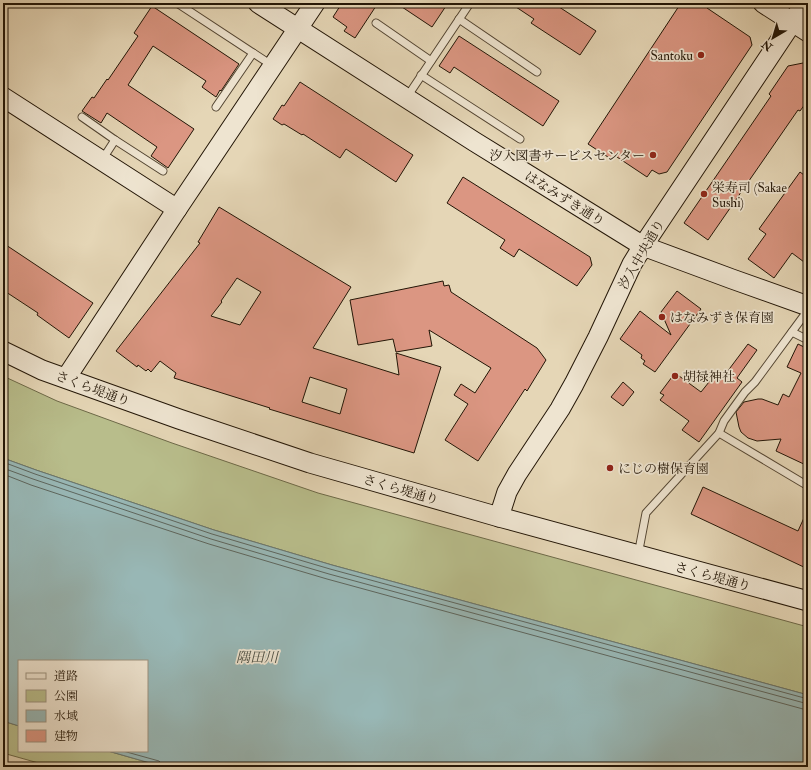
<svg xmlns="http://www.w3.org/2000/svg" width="811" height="770" viewBox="0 0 811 770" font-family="'IM FELL Double Pica','Noto Serif JP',serif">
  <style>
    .green { fill: #b8bd8b; stroke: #6d6948 }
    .water { fill: #98b7b5; stroke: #69766f }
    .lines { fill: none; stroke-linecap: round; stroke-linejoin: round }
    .shore { stroke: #5d665e; stroke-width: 1 }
    .building { fill: #db9682; stroke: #221506; fill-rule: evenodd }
    .lane-casing { stroke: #534532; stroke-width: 9 }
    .secondary-casing { stroke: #221506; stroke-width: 21 }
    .lane { stroke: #eee4d0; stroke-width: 7 }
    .secondary { stroke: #eee4d0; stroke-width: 19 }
    .poi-dot { fill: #8f2418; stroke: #eee4d0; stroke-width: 1.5 }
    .labels { text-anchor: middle; stroke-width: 3.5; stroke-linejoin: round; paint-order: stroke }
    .poi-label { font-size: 13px; fill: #221506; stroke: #eee4d0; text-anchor: start }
    .street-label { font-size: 13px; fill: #221506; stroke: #eee4d0 }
    .water-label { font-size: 14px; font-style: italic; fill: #4b4e43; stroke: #eee4d0 }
  </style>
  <rect width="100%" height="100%" fill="#e5d6b6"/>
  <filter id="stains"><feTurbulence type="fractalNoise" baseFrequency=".005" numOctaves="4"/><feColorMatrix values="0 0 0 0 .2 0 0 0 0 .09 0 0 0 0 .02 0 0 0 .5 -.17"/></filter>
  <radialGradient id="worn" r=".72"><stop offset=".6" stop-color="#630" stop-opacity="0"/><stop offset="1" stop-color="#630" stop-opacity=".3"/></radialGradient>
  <g class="green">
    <polygon points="3,376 57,401 172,443 318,493 808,627 808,695 332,565 214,530 36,470 3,458"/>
    <polygon points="3,721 19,726 19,751 108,751 164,767 41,767 42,764 3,753"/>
  </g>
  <polygon class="water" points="3,458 36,470 214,530 332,565 808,695 808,767 164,767 108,751 147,751 147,661 19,661 19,726 3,721"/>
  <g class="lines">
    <g class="shore">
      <polyline points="3,462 35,474 212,534 330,569 808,699"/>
      <polyline points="3,468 33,479 211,539 329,574 808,704"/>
      <polyline points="3,474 31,485 209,544 327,579 803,709 808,710"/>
      <polyline points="123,751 159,761 162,764 162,767"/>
    </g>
  </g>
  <g class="building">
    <polygon points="342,3 378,3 355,38 344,31 347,27 333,17"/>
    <polygon points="396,3 448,3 432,27"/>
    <polygon points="510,3 553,3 596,31 580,55 531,23 534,19"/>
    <polygon points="681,3 710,3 707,8 750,37 752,45 667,172 659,174 652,170 647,177 614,155 611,159 588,144"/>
    <polygon points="152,6 239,64 221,91 220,90 216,97 202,87 206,81 153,46 128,85 194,129 168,168 151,156 157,147 107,113 101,123 82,111 92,97 94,98 107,79 108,80 138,36 134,33"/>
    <polygon points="459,36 559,101 543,126 454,67 450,73 439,66"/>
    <polygon points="808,62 808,100 800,111 798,110 708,240 684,223 771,96 769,94 788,66"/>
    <polygon points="300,82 413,155 396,182 346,149 340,158 303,134 302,135 284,124 282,125 273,119 282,105 284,106"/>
    <polygon points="800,172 808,178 808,265 792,253 774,278 748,259 766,234 759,229"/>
    <polygon points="463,177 590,257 592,265 577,286 519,249 514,257 500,248 505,240 447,203"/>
    <path d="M 219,207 L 351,287 L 313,348 L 399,375 L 396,353 L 441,367 L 414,453 L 269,409 L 270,408 L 174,378 L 176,373 L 160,361 L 151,372 L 148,369 L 146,371 L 138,365 L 137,367 L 116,351 L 200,243 L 198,242 ZM 237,278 L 261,292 L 240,325 L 211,316 L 222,302 L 221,301 ZM 310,377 L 347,389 L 340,414 L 302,402 Z"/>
    <polygon points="3,243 93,303 69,338 37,315 38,313 3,290"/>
    <polygon points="443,281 444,286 449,285 451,292 537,348 546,360 527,391 525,389 478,461 445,440 468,404 454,395 461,384 475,393 491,368 429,330 432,346 396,352 393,339 358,345 350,300"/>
    <polygon points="677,291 701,309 655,372 643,364 645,361 641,358 642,355 620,339 640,311 671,335 661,312"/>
    <polygon points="748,344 757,350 737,378 742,382 699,442 682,430 689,421 660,400 664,395 660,393 675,373 701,392 713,377 719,381 726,371 727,372"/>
    <polygon points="798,344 808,349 808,466 776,451 781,439 757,441 748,438 741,432 739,427 736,412 744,402 758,399 762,399 778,405 783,394 789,397 801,373 787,367"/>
    <polygon points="623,382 634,392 623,406 611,397"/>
    <polygon points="703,487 798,531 808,509 808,569 691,514"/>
  </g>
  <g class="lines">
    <defs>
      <g id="lane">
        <polyline points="177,3 273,66"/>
        <polyline points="459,19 537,72"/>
        <polyline points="376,23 431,61"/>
        <polyline points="421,75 520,139"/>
        <polyline points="407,97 470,3"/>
        <polyline points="216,107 253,53"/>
        <polyline points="82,117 115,140 163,171"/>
        <polyline points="102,160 115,140"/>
        <polyline points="792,332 808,340"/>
        <polyline points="719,433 808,486"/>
        <polyline points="638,555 646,513 719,433 724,421 745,392 755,382 808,310"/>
      </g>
      <g id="secondary">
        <polyline points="258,3 475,142 643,246 732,279 808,306"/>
        <polyline points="763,3 808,32"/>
        <polyline points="3,97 177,209"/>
        <polyline points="3,351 42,370 179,419 310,463 499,517 808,601"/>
        <polyline points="66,378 177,209 315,3"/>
        <polyline points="499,517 507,492 517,474 560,409 574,384 598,337 632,264 643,246 805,3"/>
      </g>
    </defs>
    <use href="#lane" class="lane-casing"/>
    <use href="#secondary" class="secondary-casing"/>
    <use href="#lane" class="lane"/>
    <use href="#secondary" class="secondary"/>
  </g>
  <g class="poi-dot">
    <circle cx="701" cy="55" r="4"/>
    <circle cx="653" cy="155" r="4"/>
    <circle cx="704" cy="194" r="4"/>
    <circle cx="662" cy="317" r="4"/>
    <circle cx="675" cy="376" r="4"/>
    <circle cx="610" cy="468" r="4"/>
  </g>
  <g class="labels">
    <g class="poi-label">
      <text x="693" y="60" text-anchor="end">Santoku</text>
      <text x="645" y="160" text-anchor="end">汐入図書サービスセンター</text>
      <text x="712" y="192">栄寿司 (Sakae<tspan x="712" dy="15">Sushi)</tspan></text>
      <text x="670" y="322">はなみずき保育園</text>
      <text x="683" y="381">胡禄神社</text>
      <text x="618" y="473">にじの樹保育園</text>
    </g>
    <g class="street-label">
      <text transform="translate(565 198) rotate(32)" y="5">はなみずき通り</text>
      <text transform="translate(641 254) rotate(-60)" y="5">汐入中央通り</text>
      <text transform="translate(93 388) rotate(20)" y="5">さくら堤通り</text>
      <text transform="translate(401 489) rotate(16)" y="5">さくら堤通り</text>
      <text transform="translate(713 576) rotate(15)" y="5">さくら堤通り</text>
    </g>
    <g class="water-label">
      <text x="257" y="662">隅田川</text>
    </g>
  </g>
  <rect width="811" height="770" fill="none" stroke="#e5d6b6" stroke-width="16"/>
  <rect x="4" y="4" width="803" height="762" fill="none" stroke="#221506" stroke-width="2"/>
  <rect x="8" y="8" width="795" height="754" fill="none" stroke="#221506"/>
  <rect x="18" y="660" width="130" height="92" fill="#eee4d0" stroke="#9c917f"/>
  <rect x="26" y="673" width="20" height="6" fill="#eee4d0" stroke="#9c917f"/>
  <text x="54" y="680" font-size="12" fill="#221506">道路</text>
  <rect x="26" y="690" width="20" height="12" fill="#b8bd8b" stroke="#9c917f"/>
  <text x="54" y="700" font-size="12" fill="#221506">公園</text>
  <rect x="26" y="710" width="20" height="12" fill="#98b7b5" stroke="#9c917f"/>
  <text x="54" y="720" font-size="12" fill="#221506">水域</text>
  <rect x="26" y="730" width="20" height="12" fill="#db9682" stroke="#9c917f"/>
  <text x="54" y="740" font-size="12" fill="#221506">建物</text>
  <g transform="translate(773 38) rotate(218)" stroke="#eee4d0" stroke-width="3" paint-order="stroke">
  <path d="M0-3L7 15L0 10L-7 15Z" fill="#221506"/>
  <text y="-6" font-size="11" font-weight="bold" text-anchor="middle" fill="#221506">N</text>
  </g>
  <rect width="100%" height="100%" filter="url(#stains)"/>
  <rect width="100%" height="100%" fill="url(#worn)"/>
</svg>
